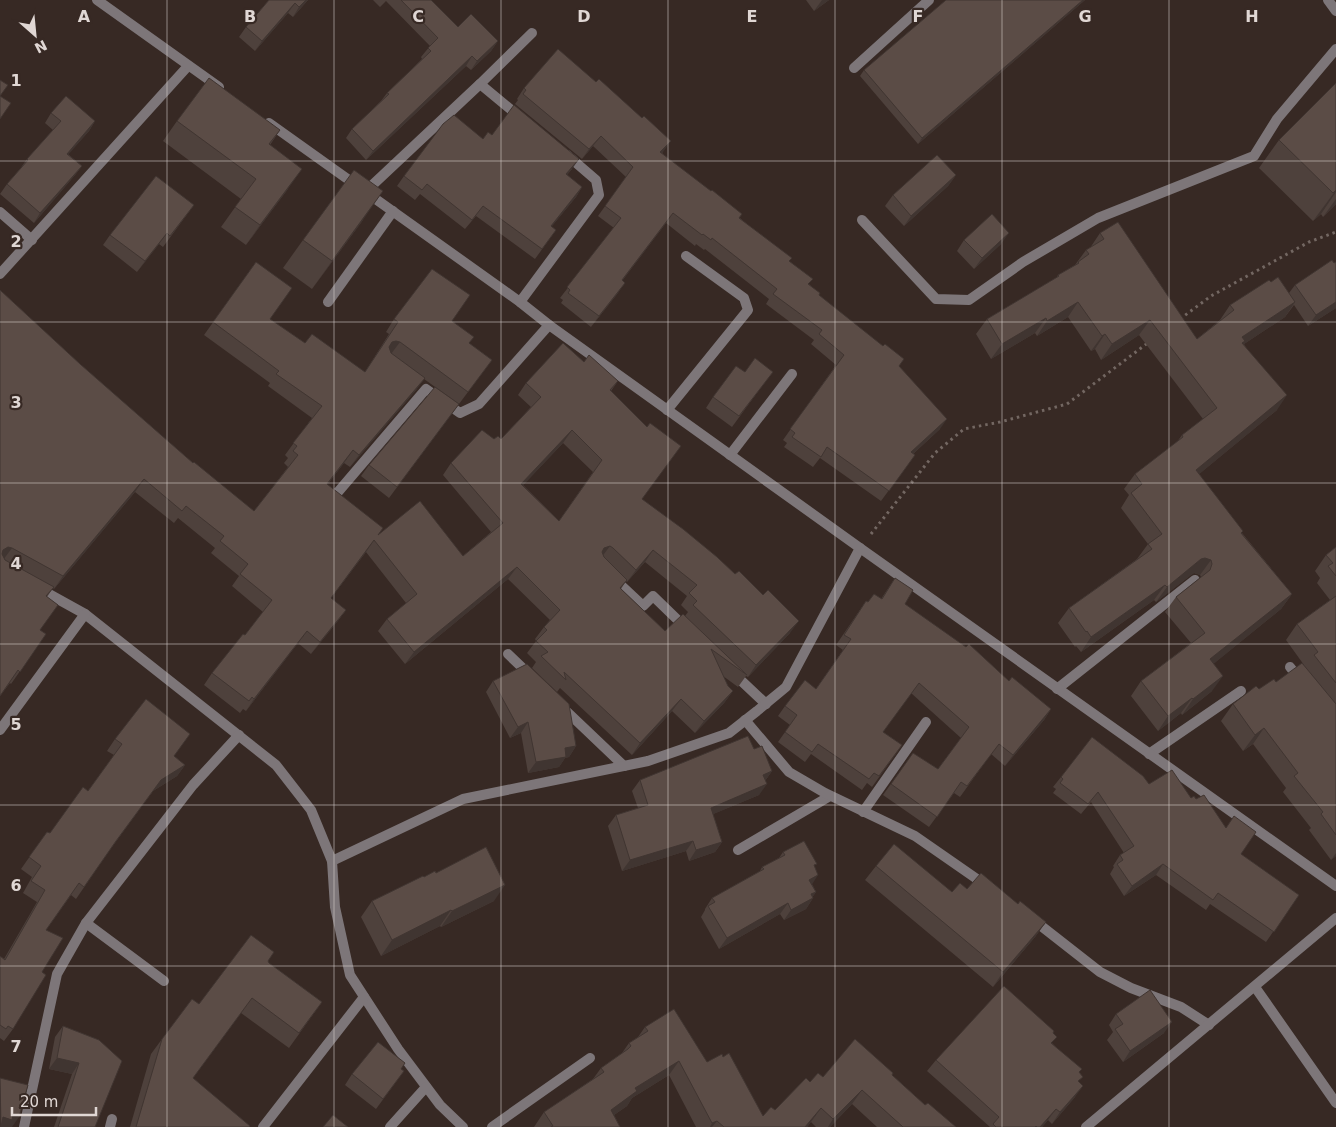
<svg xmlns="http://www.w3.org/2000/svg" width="1336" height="1127" viewBox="0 0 1336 1127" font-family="'DejaVu Sans',sans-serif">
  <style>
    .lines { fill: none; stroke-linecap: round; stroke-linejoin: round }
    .path { stroke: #736762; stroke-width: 3; stroke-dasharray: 2.5 4; stroke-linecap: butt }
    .service { stroke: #7d7679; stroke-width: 10 }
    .minor { stroke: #7d7679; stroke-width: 10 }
    .tertiary { stroke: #7d7679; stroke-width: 10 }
    .wall { fill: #4e413c; fill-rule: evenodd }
    .shaded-wall { fill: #403531 }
    .building { fill: #5b4c46; stroke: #403531; fill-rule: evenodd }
    .grid { fill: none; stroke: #e0d7d4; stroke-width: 1; stroke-opacity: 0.55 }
    .grid-label { font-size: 16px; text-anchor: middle; font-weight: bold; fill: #e0d7d4; stroke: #372924; stroke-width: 4.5; stroke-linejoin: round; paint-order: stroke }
  </style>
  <rect width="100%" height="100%" fill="#372924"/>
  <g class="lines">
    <g class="path">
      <polyline points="1180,319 1211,296 1309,242 1336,232"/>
      <polyline points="871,534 935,453 964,429 1000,422 1067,404 1149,342"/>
    </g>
    <g class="service">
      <polyline points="854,68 929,0"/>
      <polyline points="738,850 830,796"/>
    </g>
    <g class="minor">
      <polyline points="1328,0 1336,11"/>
      <polyline points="480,84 532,33"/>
      <polyline points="365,192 480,84 521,118"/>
      <polyline points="0,212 32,240"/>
      <polyline points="862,220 936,299 969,300 1023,262 1098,218 1254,156 1277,119 1336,49"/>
      <polyline points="0,274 188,66"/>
      <polyline points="328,302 393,211"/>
      <polyline points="520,302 599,195 596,180 567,155"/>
      <polyline points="667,410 748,310 744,298 686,256"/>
      <polyline points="730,455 792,374"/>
      <polyline points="338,492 426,389 460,413 479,404 549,325"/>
      <polyline points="612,577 643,606 653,596 687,629"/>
      <polyline points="38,588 85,614 276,765 311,810 332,861 335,907 350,975 398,1049 440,1105 463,1127"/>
      <polyline points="508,654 531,676"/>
      <polyline points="1290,667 1301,681"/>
      <polyline points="732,672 766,704"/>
      <polyline points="1057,689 1195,580"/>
      <polyline points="562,707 624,766"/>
      <polyline points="745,720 789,772 825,793 915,836 987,886"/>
      <polyline points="0,730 85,614"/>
      <polyline points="1149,754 1241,691"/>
      <polyline points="863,812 926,722"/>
      <polyline points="332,861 463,799 648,761 729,733 757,711 786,687 860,548"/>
      <polyline points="1031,918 1100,972 1131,988 1181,1007 1209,1025"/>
      <polyline points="86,923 164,981"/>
      <polyline points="1255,987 1336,1103"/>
      <polyline points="24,1127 57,974 86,923 193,785 239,735"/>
      <polyline points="110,1127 112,1119"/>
      <polyline points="263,1127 364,997"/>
      <polyline points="390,1127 426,1087"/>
      <polyline points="492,1127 590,1058"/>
    </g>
    <g class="tertiary">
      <polyline points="97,0 219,87"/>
      <polyline points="269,123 520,302 549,325 860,548 1336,886"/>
      <polyline points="1086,1127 1336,918"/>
    </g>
  </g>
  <g class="wall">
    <polygon points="269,0 308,0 293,17 288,13 255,51 239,37 246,27"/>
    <polygon points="373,0 431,0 458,27 498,41 491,51 471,70 466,66 366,160 346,138 352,129 381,101 387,93 422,59 421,57 430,46 386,1 380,7"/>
    <polygon points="806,0 829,0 814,11"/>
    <polygon points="946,0 1085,0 918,144 860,76 864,70"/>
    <polygon points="1336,83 1336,204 1323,217 1321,214 1313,221 1259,168 1279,140"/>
    <polygon points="524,88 663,152 662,153 740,218 789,261 809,284 819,295 899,366 940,429 913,454 915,455 881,501 820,458 813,467 784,447 787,443 783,440 836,365 811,344 814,340 766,304 769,299 705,249 704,250 696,244 695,246 666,223 622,281 618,293 591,327 561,303 563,300 560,298 614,228 598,216 626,177 593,146 582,159 515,104 518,100 517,99"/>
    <polygon points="51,113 95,121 89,131 68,154 82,166 75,175 34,223 0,194 7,184 20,169 27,159 53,130 45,123"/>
    <polygon points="177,121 280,130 270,145 288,189 246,245 221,227 241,199 163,141"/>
    <polygon points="492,135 572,169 567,175 582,187 576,197 551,227 556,230 535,259 476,216 465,229 420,194 415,200 397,186 404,176"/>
    <polygon points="956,175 948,186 904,226 885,206 893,195"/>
    <polygon points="194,205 163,247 159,244 137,272 103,245 110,235"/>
    <polygon points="363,220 312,289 283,268 303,240"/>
    <polygon points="1100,233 1197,339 1220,320 1230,305 1271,282 1289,293 1295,285 1336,262 1336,308 1308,326 1294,305 1285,317 1244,344 1277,410 1199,474 1242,533 1292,594 1281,609 1213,664 1212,691 1182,715 1181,713 1158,731 1131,696 1141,681 1191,643 1165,612 1176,597 1201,577 1200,575 1194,573 1191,575 1156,602 1154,600 1081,652 1076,646 1075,647 1058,623 1069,608 1137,559 1148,544 1121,508 1129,495 1124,489 1135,474 1177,442 1182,435 1203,419 1139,335 1101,360 1095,349 1091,351 1068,317 1037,336 1035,333 991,359 976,334 987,319 1056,278 1058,275 1075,265 1086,250 1090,248"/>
    <polygon points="964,240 1001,244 974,269 957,251"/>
    <path d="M 256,262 L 270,319 L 305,343 L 365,372 L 389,334 L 386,332 L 394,319 L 452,321 L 469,343 L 492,360 L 459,404 L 424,379 L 416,390 L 350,467 L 344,463 L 327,485 L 379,535 L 463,556 L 491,532 L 443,475 L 451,463 L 494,439 L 501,439 L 531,407 L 518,395 L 526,383 L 584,362 L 618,381 L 611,391 L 642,500 L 790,633 L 748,677 L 746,676 L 738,687 L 723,676 L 728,686 L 733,691 L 724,703 L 695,733 L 672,711 L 632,755 L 560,688 L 557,692 L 532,668 L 536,662 L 527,653 L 536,641 L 535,639 L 544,627 L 550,620 L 508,579 L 405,664 L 378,631 L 387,619 L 406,603 L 366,552 L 331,598 L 346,610 L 337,622 L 311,654 L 298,643 L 246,711 L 243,709 L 240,713 L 204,685 L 212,673 L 245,635 L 263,612 L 232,586 L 239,576 L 211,553 L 215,548 L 178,518 L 174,523 L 135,492 L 54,589 L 53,588 L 47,597 L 40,630 L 46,634 L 11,684 L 10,683 L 0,696 L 0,290 L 80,364 L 193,463 L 254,511 L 288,467 L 284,463 L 288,458 L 285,455 L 312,418 L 268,386 L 270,383 L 204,335 ZM 563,443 L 593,472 L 559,521 L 523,485 ZM 645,562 L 687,596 L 681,605 L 688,612 L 685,616 L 665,631 L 621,589 L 626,581 L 627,582 Z"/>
    <polygon points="745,372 765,382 732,427 706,408 713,397"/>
    <polygon points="459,404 389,498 361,476 369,465"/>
    <polygon points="1336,547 1336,856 1331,860 1309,830 1311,828 1283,792 1286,788 1253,744 1243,751 1221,721 1233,704 1259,689 1276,682 1304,665 1286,640 1297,624 1330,600 1317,583 1320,578 1315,571 1326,555"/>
    <polygon points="895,578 905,604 1009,681 1051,709 1044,720 1005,766 991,754 960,797 954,793 929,827 883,795 913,753 938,769 961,738 911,693 883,732 902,745 872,787 867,783 862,790 811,754 805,762 778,742 790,725 778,716 785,706 816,689 843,650 836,645 866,601 868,602 881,599"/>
    <polygon points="493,681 576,746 569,757 565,758 559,767 528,773 521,733 510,738 486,692"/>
    <polygon points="115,739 174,756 185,765 177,776 153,791 109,851 76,899 71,895 46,930 42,972 13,1029 4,1041 0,1038 0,956 4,959 37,902 23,893 32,877 21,869 47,832 50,833 88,791 114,755 107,751"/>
    <polygon points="754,749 772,771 765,781 759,795 713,814 722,842 715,852 689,861 686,851 622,871 608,826 616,815 638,808 632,791 640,780"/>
    <polygon points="1061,777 1149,784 1191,798 1241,854 1299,895 1266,942 1210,904 1206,910 1156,875 1124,896 1110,874 1114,867 1113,866 1120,855 1124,853 1091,802 1081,814 1053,793 1056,789 1053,787"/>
    <polygon points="783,852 814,867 812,884 816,892 813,896 813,898 806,909 784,920 780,914 719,949 701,917 705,910 705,909 712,898 760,871 762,867 779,858"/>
    <polygon points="876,866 952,892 967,889 1018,904 1046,922 1035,937 993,987 865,880"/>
    <polygon points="436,873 494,901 441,927 440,926 381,956 361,917 372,901 424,877"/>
    <polygon points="269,963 322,1002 289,1048 241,1013 193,1078 249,1127 130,1127 151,1054 162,1039 199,1004"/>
    <polygon points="1116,1014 1164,1033 1123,1062 1107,1040 1113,1032 1109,1025"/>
    <polygon points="63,1026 99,1040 95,1127 54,1127 72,1074 49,1069 55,1037"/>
    <polygon points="645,1027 707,1062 763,1116 775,1110 810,1082 823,1077 892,1075 925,1105 956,1127 877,1127 852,1104 830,1127 816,1127 811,1122 807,1127 696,1127 669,1075 632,1098 627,1106 614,1115 620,1127 534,1127 544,1112 593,1079 601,1068 622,1053 629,1043 638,1037"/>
    <polygon points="1053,1033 1052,1043 1079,1073 1079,1082 1075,1097 1052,1124 1048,1120 1042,1127 990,1127 927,1071 936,1060"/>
    <polygon points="401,1069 404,1071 376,1109 345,1085 352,1074"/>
  </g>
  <g class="shaded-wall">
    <polygon points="306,0 308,0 293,17 299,7"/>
    <polygon points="822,0 829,0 814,11"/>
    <polygon points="1083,0 1085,0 918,144 922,138"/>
    <polygon points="295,3 288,13 255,51 262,41"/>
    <polygon points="498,41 491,51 471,70 477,61"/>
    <polygon points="472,56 466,66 366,160 373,151"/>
    <polygon points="95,121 89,131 61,163 67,154"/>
    <polygon points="601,136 593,146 582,159 589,149"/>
    <polygon points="671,141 663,152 653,163 660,152"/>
    <polygon points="579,159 572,169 559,184 566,174"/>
    <polygon points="82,166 75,175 34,223 40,213"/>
    <polygon points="302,169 288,189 246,245 260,225"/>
    <polygon points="956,175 948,186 904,226 911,216"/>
    <polygon points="582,187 576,197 544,236 551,226"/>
    <polygon points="1336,190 1336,192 1321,214 1313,221"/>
    <polygon points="383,191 363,220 312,289 332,261"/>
    <polygon points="1336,199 1336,204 1323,217"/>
    <polygon points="673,213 666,223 614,291 622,280"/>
    <polygon points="167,233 159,244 137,272 145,261"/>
    <polygon points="1009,233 1001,244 974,269 982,258"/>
    <polygon points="625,283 618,293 591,327 599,316"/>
    <polygon points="1078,302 1068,317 1037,336 1047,321"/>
    <polygon points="1295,302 1285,317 1241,346 1242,337"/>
    <polygon points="1336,302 1336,308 1308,326 1316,315"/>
    <polygon points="1046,318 1035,333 991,359 1002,344"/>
    <polygon points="1150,320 1139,335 1101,360 1112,344"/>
    <polygon points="1105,334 1095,349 1091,351 1102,336"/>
    <polygon points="396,341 400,342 391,354 384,354 392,342"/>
    <polygon points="425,378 416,390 350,467 359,455"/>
    <polygon points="1287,395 1277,410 1186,485 1196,470"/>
    <polygon points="947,419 940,429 903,463 911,452"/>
    <polygon points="572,430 563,443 513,496 521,484"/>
    <polygon points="353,450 344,463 318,496 327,484"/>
    <polygon points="144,479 135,492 54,589 63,576"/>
    <polygon points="374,540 366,552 322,610 331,598"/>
    <polygon points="610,546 601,558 595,560 604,548"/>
    <polygon points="8,547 12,548 3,560 0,559 3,550"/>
    <polygon points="653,550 645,562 627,582 636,570"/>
    <polygon points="1205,558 1211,560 1200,575 1194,573 1191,575 1156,602 1167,587 1201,559"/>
    <polygon points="517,567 508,579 405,664 414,652"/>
    <polygon points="1165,585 1154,600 1081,652 1091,637"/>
    <polygon points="1292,594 1281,609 1200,675 1210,659"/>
    <polygon points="346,610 337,622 311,654 320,642"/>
    <polygon points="799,621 790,633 748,677 756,665"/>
    <polygon points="307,631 298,643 246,711 254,699"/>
    <polygon points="1223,676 1212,691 1182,715 1193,699"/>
    <polygon points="733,691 724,703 695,733 704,721"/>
    <polygon points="1192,698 1181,713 1158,731 1168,716"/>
    <polygon points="681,699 672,711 632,755 640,743"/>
    <polygon points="1051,709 1044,720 1005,766 1013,755"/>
    <polygon points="528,722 521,733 510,738 518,727"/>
    <polygon points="1264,728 1253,744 1243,751 1255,735"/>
    <polygon points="576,746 569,757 565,758 559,767 528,773 536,762 565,748"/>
    <polygon points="185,765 177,776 153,791 107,853 161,780"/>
    <polygon points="772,771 765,781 763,775"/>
    <polygon points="767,784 759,795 704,818 711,808"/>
    <polygon points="693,841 686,851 622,871 630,860"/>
    <polygon points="722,842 715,852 689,861 696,850"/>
    <polygon points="1336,853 1336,856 1331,860"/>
    <polygon points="1163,864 1156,875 1124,896 1132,886"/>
    <polygon points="818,875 811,886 809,880"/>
    <polygon points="505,885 494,901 441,927 452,911"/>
    <polygon points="816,892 811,899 813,898 806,909 784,920 791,910 811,894"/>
    <polygon points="788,903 780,914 719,949 727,938"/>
    <polygon points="451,910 440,926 381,956 392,940"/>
    <polygon points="1046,922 1035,937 993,987 1003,972"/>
    <polygon points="1172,1022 1164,1033 1123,1062 1130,1051"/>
    <polygon points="57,1058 79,1063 72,1074 49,1069"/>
    <polygon points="679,1061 669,1075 632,1098 627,1106 601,1124 611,1110 635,1088"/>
    <polygon points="1083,1086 1075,1097 1052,1124 1060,1112"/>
    <polygon points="862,1090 852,1104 830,1127 828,1127 833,1119"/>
    <polygon points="821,1108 811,1122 807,1127 805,1127"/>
    <polygon points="1056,1109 1048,1120 1042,1127 1040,1127"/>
    <polygon points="13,1115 19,1117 12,1127 0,1127 3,1117"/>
    <polygon points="717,1121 712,1127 710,1127 712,1123"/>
  </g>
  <g class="building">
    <polygon points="269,0 306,0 299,7 295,3 262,41 246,27"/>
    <polygon points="401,0 431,0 458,27 471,14 498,41 477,61 472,56 373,151 352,129 389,94 387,93 431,51 428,48 438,38"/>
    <polygon points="946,0 1083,0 922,138 864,70"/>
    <polygon points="558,49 596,82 599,79 642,118 644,116 671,141 660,152 711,191 712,190 742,214 739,218 792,258 789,261 813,279 808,284 820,293 819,295 883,346 885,344 904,359 899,366 947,419 911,452 915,455 889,491 827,447 821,457 792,437 795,433 790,429 844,355 819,334 822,330 773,294 777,289 712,238 711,240 703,234 702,235 673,213 622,280 625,283 599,316 568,293 570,290 567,287 621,218 605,206 633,167 601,136 589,149 523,94 526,90 524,88"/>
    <polygon points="209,78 280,130 269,144 302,169 260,225 235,207 256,179 177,121"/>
    <polygon points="0,80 8,85 0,96 11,103 0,119"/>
    <polygon points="1336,83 1336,190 1333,193 1279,140"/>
    <polygon points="66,96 95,121 67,154 82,166 40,213 7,184 28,160 27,159 61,121 51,113"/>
    <polygon points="514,105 579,159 566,174 582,187 551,226 556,230 542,249 483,206 472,220 427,184 422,190 404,176 443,124 454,115 483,139 488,132 492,135"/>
    <polygon points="937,155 956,175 911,216 893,195"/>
    <polygon points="354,170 383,191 332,261 303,240"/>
    <polygon points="156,176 194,205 170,236 167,233 145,261 110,235"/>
    <polygon points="992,214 1009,233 982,258 964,240"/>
    <polygon points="1118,222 1197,339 1234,310 1230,305 1269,280 1271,282 1278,277 1295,302 1242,337 1245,341 1242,343 1287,395 1196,470 1243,531 1241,533 1292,594 1210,659 1223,676 1193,699 1192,698 1168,716 1141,681 1205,633 1176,597 1210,570 1212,564 1211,560 1205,558 1201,559 1167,587 1165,585 1091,637 1087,631 1086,632 1069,608 1152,549 1148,544 1162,534 1131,493 1142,484 1135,474 1183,437 1182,435 1217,408 1150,320 1112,344 1105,334 1102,336 1078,302 1047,321 1046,318 1002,344 987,319 1059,276 1058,275 1079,263 1078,262 1089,254 1086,250 1104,239 1100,233"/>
    <polygon points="1332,260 1334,263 1336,262 1336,302 1316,315 1295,285"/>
    <path d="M 256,262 L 292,288 L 270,319 L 305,343 L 312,334 L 365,372 L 398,322 L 394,319 L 432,269 L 470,295 L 452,321 L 474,337 L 469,343 L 492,360 L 468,392 L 400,342 L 396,341 L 392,342 L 389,347 L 391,353 L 425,378 L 359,455 L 353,450 L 327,484 L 383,528 L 378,535 L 420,501 L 463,556 L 503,523 L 451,463 L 482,430 L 494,439 L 498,436 L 501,439 L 541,397 L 526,383 L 563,343 L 584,362 L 589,355 L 618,381 L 610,390 L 647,427 L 650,423 L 681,446 L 642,499 L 683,529 L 717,557 L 735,574 L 739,571 L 763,595 L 768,590 L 799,621 L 756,665 L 693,605 L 697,601 L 689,593 L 697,585 L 653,550 L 636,570 L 613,548 L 610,546 L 604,548 L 602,552 L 604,557 L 627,580 L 620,588 L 665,631 L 683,614 L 747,675 L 711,649 L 728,686 L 733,691 L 704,721 L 681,699 L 640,743 L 564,672 L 566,680 L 541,656 L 548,652 L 536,641 L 547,630 L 544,627 L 560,610 L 517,567 L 414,652 L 387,619 L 417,594 L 374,540 L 331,598 L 346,610 L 320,642 L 307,631 L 254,699 L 252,697 L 249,701 L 212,673 L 243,634 L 245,635 L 272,600 L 240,574 L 248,564 L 220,541 L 224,536 L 186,506 L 182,511 L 144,479 L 63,576 L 12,548 L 8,547 L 3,550 L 2,554 L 5,560 L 54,587 L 46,596 L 58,605 L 40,630 L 46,634 L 20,672 L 18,670 L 0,696 L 0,290 L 80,364 L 193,463 L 194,462 L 254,511 L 298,455 L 293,451 L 297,446 L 293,443 L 322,406 L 276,374 L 279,371 L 213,322 ZM 572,430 L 602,460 L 559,521 L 521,484 Z"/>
    <polygon points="755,358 773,372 739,416 713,397 736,366 745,372"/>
    <polygon points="435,387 459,404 397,487 369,465"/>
    <polygon points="1336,547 1336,576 1328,566 1333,563 1326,555"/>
    <polygon points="895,578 913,590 905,604 966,647 969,644 1009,681 1012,677 1051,709 1013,755 999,744 967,786 961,782 937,817 891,784 913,753 938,769 969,727 919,683 883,732 902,745 879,776 874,773 869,779 818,744 812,752 785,732 797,715 785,706 805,680 816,689 851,639 844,635 866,601 868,602 874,594 882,599"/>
    <polygon points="1336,596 1336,683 1314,655 1318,652 1297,624"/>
    <polygon points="1302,663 1336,704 1336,835 1321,814 1323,812 1294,776 1298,773 1264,728 1255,735 1233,704 1256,686 1259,689 1274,679 1276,682"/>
    <polygon points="527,664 569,704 576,746 565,748 566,757 536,762 528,722 518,727 493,681"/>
    <polygon points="146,699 190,734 174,756 185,765 161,780 116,841 84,887 79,883 46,930 63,938 42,972 46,975 13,1029 8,1026 6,1029 0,1025 0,956 5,960 45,890 31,881 41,866 29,857 47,832 50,833 83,787 88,791 122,744 115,739"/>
    <polygon points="748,736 754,749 762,746 772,771 763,775 767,784 711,808 722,842 696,850 693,841 630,860 616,815 648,805 640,780"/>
    <polygon points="1092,737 1143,776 1149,784 1172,770 1191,798 1194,796 1196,799 1204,795 1226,828 1234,816 1256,832 1241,854 1299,895 1274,932 1218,893 1213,900 1163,864 1132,886 1117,864 1123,860 1120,855 1134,846 1098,792 1088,804 1060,783 1063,779 1061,777"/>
    <polygon points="804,841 817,864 814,865 818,875 809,880 816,892 811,894 813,898 791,910 788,903 727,938 708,906 715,902 712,898 764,869 762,867 785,855 783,852"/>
    <polygon points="894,844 952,892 960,883 967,889 981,873 1018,904 1020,901 1046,922 1003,972 876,866"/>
    <polygon points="486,847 505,885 452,911 451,910 392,940 372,901 423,876 424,877 435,871 436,873"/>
    <polygon points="251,935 274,952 268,961 269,963 322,1002 299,1033 252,998 193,1078 250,1126 249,1127 136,1127 162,1039 192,999 199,1004"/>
    <polygon points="1004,986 1054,1031 1053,1033 1057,1037 1051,1043 1082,1069 1079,1072 1083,1077 1078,1081 1083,1086 1060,1112 1056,1109 1040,1127 1037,1127 1036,1126 1035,1127 996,1127 993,1124 999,1117 936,1060"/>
    <polygon points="1150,990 1172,1022 1130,1051 1115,1029 1123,1024 1116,1014"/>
    <polygon points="674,1009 707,1062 722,1054 723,1057 729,1053 763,1116 771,1107 775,1110 806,1078 810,1082 818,1073 823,1077 855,1039 893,1073 892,1075 925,1105 928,1103 956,1127 903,1127 862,1090 833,1119 821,1108 805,1127 724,1127 717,1121 712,1123 679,1061 635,1088 637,1091 611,1110 620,1127 551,1127 553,1126 544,1112 604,1072 601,1068 628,1049 631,1046 629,1043 648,1031 645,1027"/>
    <polygon points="63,1026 99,1040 122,1061 95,1127 58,1127 79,1063 57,1058"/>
    <polygon points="378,1042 405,1063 401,1069 404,1071 383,1099 352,1074"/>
    <polygon points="0,1078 28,1085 19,1117 13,1115 12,1120 3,1117 1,1127"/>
    <polygon points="333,1115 348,1127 323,1127"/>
  </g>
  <path class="grid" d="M 167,0 L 167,1127M 334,0 L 334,1127M 501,0 L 501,1127M 668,0 L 668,1127M 835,0 L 835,1127M 1002,0 L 1002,1127M 1169,0 L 1169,1127M 0,161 L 1336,161M 0,322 L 1336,322M 0,483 L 1336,483M 0,644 L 1336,644M 0,805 L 1336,805M 0,966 L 1336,966"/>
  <g class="grid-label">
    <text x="84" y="22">A</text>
    <text x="250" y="22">B</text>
    <text x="418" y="22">C</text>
    <text x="584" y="22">D</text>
    <text x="752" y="22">E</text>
    <text x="918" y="22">F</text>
    <text x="1085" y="22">G</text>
    <text x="1252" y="22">H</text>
    <text x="16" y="86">1</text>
    <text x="16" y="247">2</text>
    <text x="16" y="408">3</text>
    <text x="16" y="569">4</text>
    <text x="16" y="730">5</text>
    <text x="16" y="891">6</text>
    <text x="16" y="1052">7</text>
  </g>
  <g transform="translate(35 35) rotate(153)" stroke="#372924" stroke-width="4" paint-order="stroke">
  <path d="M0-4L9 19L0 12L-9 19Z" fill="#e0d7d4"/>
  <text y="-8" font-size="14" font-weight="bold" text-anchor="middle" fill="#e0d7d4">N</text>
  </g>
  <path d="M12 1107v8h84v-8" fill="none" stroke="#e0d7d4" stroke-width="2.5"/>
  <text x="20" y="1107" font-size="15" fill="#e0d7d4" stroke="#372924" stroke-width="4" paint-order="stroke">20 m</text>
</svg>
